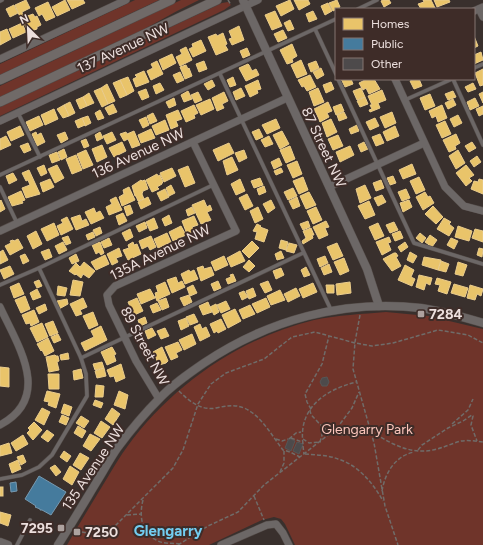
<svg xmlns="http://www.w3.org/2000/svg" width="483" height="545" viewBox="0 0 483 545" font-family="Figtree,sans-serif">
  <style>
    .green { fill: #6f342a }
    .homes { fill: #e9c46a; stroke: #eacc8c }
    .public { fill: #457b9d; stroke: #7799b0 }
    .building { fill: #4d4a4b; stroke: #565656 }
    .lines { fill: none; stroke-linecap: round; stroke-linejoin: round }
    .service-casing { stroke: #554d4a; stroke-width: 4.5 }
    .minor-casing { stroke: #554d4a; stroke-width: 8 }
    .tertiary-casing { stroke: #554d4a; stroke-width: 9 }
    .secondary-casing { stroke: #554d4a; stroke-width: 10 }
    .path { stroke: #706c69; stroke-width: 1.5; stroke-dasharray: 4 2; stroke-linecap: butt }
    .service { stroke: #6c6766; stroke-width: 3.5 }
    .minor { stroke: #6c6766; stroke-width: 7 }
    .tertiary { stroke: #6c6766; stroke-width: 8 }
    .secondary { stroke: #706a68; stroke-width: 9 }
    .poi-dot { fill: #ada29f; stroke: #3e2c28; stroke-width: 1.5 }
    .labels { text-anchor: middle; stroke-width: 4; stroke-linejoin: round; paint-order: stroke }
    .street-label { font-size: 14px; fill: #ecdfdd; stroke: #3e2c28 }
    .poi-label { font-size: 14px; font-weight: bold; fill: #ecdfdd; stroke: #3e2c28; text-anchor: start }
    .park-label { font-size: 14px; fill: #fbc5bb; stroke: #3e2c28 }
    .neighbourhood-label { font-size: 15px; font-weight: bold; fill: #72ccf0; stroke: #3e2c28 }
  </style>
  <rect width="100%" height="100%" fill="#39302d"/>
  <g class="green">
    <polygon points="135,0 159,0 0,75 0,64"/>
    <polygon points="181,0 199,0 177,11 141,31 0,97 0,86"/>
    <polygon points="228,2 231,5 224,10 0,116 0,107 222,3"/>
    <path d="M 386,312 L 428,316 L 483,329 L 483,545 L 295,545 L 285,524 L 281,519 L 274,517 L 262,520 L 209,545 L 67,545 C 81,521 95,498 109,475 C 115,465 121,455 127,447 C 172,385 240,338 314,320 C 338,315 362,314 386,312 Z"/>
  </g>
  <g class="homes">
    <polygon points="26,0 30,8 22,12 23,16 20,17 15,5"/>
    <polygon points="65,0 70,10 57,16 52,7"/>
    <polygon points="67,0 83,0 85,3 72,9"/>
    <polygon points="290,0 294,9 281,16 276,6"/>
    <polygon points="294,0 308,0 310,4 299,10"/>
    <polygon points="337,0 340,7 333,11 329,3"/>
    <polygon points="383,0 389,0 391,3 384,7 381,1"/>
    <polygon points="423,0 431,0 435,8 421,9 418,4 424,2"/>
    <polygon points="434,0 449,0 450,2 437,7"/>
    <polygon points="48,2 55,17 46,21 42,14 39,16 35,8"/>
    <polygon points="328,3 332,11 325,15 321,6"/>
    <polygon points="14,5 18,13 10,17 6,9"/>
    <polygon points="275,11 282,26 272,30 265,15"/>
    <polygon points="313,11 317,19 309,22 306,14"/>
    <polygon points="33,14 35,17 37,16 41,25 37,27 37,29 28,32 22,18"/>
    <polygon points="290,20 294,29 288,31 284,23"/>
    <polygon points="22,23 26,32 13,38 9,29"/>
    <polygon points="239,26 244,40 232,45 229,39 232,38 229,31"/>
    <polygon points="7,29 11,39 0,45 0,32"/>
    <polygon points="283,30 287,38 278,42 274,34"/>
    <polygon points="223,33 227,44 225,45 228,50 216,55 208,37 216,34 217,36"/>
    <polygon points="474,36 478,46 474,48"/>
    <polygon points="201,40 206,51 193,57 189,49 193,47 192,44"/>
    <polygon points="292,44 297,56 292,59 293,62 287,64 280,50"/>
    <polygon points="186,47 192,60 180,66 176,57 182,54 180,50"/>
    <polygon points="247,48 250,55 243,58 240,51"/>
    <polygon points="481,52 483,60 474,64 474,55"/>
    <polygon points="172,54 176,63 163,70 159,60"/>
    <polygon points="301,60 307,74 297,78 291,65"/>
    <polygon points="157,61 163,74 151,80 147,71 153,68 151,64"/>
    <polygon points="204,61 207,69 199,72 196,64"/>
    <polygon points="316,61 319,68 311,72 308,64"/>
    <polygon points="248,64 249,65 252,71 256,69 259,75 246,81 239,68"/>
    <polygon points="186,65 188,69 189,68 192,76 185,79 180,67"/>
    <polygon points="321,68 324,75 317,79 313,72"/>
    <polygon points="483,69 483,85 480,86 475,73"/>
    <polygon points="144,71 149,82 136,87 133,79 137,77 135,75"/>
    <polygon points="180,72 184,80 177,83 173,75"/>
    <polygon points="310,75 316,87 307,91 304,86 302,87 298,80"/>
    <polygon points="128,77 134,91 127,95 120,80"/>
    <polygon points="233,77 236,85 230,87 227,80"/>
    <polygon points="341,79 351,79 353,84 345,87"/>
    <polygon points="367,79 374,79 380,89 369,94 366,88 363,90 359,83"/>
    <polygon points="415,79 419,79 422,86 414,89 410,81"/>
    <polygon points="120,80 127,95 120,98 113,83"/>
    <polygon points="212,80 215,86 208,90 204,84"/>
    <polygon points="258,80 261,89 257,90 258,93 250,97 245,86"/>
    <polygon points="331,82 334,89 326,93 323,85"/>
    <polygon points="160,83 164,90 156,94 153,86"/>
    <polygon points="473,83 476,89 468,92 465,87"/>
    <polygon points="107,84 115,101 108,104 101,88"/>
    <polygon points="101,88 108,104 102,107 94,91"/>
    <polygon points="241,88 245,96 236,100 233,92"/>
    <polygon points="318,88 324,102 314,106 309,92"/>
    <polygon points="361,88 365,97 357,100 353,91"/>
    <polygon points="146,89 149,97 142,100 138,92"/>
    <polygon points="382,90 386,100 378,103 380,108 370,112 369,110 372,109 370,105 372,105 368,96"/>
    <polygon points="188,91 192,99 184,102 181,95"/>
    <polygon points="453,91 456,97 448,100 445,94"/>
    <polygon points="198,92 202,100 195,103 191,95"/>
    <polygon points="224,92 228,101 222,104 224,108 217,111 212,98"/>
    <polygon points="483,92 483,103 479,94"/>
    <polygon points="89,93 94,103 87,106 83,97"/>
    <polygon points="430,94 435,106 425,110 420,98"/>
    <polygon points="83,97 87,106 80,109 76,100"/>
    <polygon points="365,97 368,104 360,107 357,101"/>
    <polygon points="174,98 176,105 169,108 166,102"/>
    <polygon points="475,98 479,106 470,110 467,102"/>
    <polygon points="210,99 214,109 201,115 196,105"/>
    <polygon points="453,99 456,105 448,109 445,103"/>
    <polygon points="70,102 75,113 69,116 64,105"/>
    <polygon points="328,102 332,111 327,113 329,117 320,122 314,109"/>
    <polygon points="113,104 117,112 109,115 105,108"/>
    <polygon points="341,104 344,111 336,115 333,107"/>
    <polygon points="64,105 69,116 63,118 57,109"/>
    <polygon points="194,105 198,113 194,115 195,118 186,122 181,111"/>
    <polygon points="442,105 447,118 438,122 436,116 432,118 429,111"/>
    <polygon points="483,106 483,114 479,116 476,109"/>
    <polygon points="54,109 58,119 45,125 41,115"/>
    <polygon points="100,110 104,118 98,120 95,113"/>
    <polygon points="178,110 182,119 176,121 178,126 171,129 166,115"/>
    <polygon points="344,112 347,118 339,121 337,115"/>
    <polygon points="392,112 396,123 385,128 380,117"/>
    <polygon points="153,113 157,121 150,124 147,116"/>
    <polygon points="458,115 462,123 454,127 450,119"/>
    <polygon points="39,116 43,125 30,131 26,122"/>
    <polygon points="88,116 91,123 85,126 82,118"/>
    <polygon points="146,117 149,125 143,128 139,120"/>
    <polygon points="82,118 85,125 78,128 75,121"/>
    <polygon points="375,118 379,126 370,130 366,122"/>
    <polygon points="276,119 280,128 267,134 262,125"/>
    <polygon points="331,119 337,132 327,137 322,123"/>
    <polygon points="165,120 169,130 156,135 152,126"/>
    <polygon points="445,121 451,134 442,138 436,125"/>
    <polygon points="357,125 359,131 351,134 349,129"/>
    <polygon points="20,126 24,135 11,141 7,132"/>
    <polygon points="395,126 399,136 387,141 383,132"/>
    <polygon points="151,129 155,138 141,143 138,135"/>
    <polygon points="259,129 263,137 256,140 252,132"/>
    <polygon points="134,131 140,145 132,148 128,139 124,141 120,134 126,132 127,134"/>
    <polygon points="282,131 289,144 280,149 273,135"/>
    <polygon points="36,132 37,135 41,133 45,142 37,146 32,134"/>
    <polygon points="65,132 68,139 61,143 57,135"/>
    <polygon points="100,132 103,138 97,141 95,135"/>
    <polygon points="112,132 116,140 107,144 103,136"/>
    <polygon points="380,134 384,143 376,146 372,137"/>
    <polygon points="456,134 460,143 455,146 456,149 449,152 443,140"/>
    <polygon points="338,135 343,146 333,150 328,139"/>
    <polygon points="6,136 11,145 0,150 0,139"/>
    <polygon points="269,136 273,144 265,147 261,140"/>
    <polygon points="86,139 89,146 84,148 81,141"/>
    <polygon points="122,142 126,151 114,157 109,148"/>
    <polygon points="364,142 368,149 361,152 358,145"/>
    <polygon points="472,142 476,148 469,152 465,146"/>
    <polygon points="28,143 31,150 24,153 20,146"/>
    <polygon points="229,143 234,153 218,161 213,150"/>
    <polygon points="102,145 107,157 97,162 92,149"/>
    <polygon points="290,146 295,159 286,163 280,150"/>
    <polygon points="350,146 354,155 340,162 336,152"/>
    <polygon points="64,149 67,157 61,160 58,152"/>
    <polygon points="86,150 93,165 83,169 77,154"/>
    <polygon points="244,150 247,158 239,162 235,153"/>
    <polygon points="458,150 465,163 456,169 449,156"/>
    <polygon points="57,152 60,160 52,163 49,155"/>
    <polygon points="76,155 82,170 72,174 66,159"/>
    <polygon points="477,156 481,162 474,167 470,161"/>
    <polygon points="232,157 238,170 227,175 223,161"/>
    <polygon points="279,158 282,165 274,169 271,162"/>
    <polygon points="297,161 302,174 293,178 287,165"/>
    <polygon points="412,164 416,174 403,179 399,170"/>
    <polygon points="44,165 47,173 41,176 37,168"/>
    <polygon points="57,165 64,178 55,183 48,169"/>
    <polygon points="466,165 474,175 469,178 472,181 466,186 456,173"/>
    <polygon points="188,166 195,183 185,187 178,170"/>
    <polygon points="172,168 176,176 164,182 160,173"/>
    <polygon points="281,168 283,172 276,175 274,171"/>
    <polygon points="29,170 40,194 26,198 22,188 30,185 28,180 26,181 22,173"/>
    <polygon points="13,173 17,180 9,184 6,176"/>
    <polygon points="157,174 158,176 160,175 163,182 162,183 162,184 157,187 159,189 152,192 146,180"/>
    <polygon points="393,176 396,183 390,185 387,178"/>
    <polygon points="303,177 308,190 299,194 293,181"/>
    <polygon points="419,177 425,190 416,194 410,181"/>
    <polygon points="260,178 263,185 254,188 251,181"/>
    <polygon points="50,179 54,187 43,192 40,183"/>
    <polygon points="240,179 245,191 236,195 231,184"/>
    <polygon points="479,179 483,180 483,194 471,189 474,181 478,182"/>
    <polygon points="141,180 142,181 145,180 148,189 143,191 142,194 144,199 138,201 136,196 135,196 132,186"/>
    <polygon points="381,180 384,188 376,191 373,183"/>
    <polygon points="171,185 175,193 169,196 166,188"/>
    <polygon points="365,185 371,198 360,203 356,189"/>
    <polygon points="264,186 266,192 259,195 257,189"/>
    <polygon points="129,187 135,200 122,206 119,197 124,194 123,190"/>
    <polygon points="293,188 297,196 288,200 284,192"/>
    <polygon points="165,189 169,197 161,201 157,193"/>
    <polygon points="406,189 410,198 402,201 398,192"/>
    <polygon points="21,191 25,200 22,201 23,203 12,206 8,197"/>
    <polygon points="309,192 316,205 306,209 300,196"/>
    <polygon points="425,192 428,197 430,196 434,203 423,210 416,197"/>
    <polygon points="247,194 253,206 245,210 239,198"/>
    <polygon points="382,195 386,202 378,206 374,198"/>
    <polygon points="116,197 122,210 109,215 106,207 112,204 110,200"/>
    <polygon points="148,197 151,204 141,209 138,202"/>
    <polygon points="297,197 300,206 293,209 289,201"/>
    <polygon points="1,200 5,209 0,212 0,201"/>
    <polygon points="204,200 207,207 210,205 212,210 207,212 211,220 201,224 192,205"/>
    <polygon points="271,200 275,208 268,213 263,204"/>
    <polygon points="409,200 412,207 403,212 400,203"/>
    <polygon points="369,201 375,215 365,219 358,206"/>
    <polygon points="130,205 133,213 127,216 124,207"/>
    <polygon points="433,206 443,217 436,224 425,214"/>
    <polygon points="192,207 195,213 188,216 186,210"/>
    <polygon points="258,207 263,219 255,223 250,211"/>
    <polygon points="316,207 322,220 313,224 307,211"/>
    <polygon points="94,208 96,213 100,211 104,218 91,224 85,212"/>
    <polygon points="123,213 127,221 119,225 116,216"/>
    <polygon points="80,215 82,221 86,219 89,225 76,230 71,218"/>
    <polygon points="169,215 172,223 165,226 162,219"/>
    <polygon points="194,216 198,225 192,227 194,231 187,234 182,221"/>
    <polygon points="67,217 73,229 61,235 57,226 63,223 61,220"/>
    <polygon points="154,218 158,228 150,231 146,222"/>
    <polygon points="444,218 451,222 449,224 454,228 449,236 437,229"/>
    <polygon points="308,221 310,227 303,230 300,224"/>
    <polygon points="326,221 329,227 325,228 328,235 319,239 313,227"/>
    <polygon points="145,222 147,228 139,232 136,226"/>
    <polygon points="394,222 398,230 390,233 386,225"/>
    <polygon points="54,223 59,235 47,241 41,229"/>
    <polygon points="378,223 384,236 375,240 369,227"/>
    <polygon points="257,224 261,226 260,227 268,230 264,242 255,239 257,232 253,231"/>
    <polygon points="181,226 186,235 173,241 169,232"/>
    <polygon points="458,226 472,231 469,241 455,237"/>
    <polygon points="100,227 102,233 96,236 93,230"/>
    <polygon points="311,228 314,235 312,235 313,238 303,244 302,241 306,238 303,231"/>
    <polygon points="130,229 133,237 126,241 122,233"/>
    <polygon points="475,229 483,231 483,242 472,238"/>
    <polygon points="36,231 42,244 33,249 27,236"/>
    <polygon points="400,231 403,238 395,241 392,234"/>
    <polygon points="93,232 95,237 88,240 86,235"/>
    <polygon points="167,233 171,242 158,248 154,239"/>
    <polygon points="420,233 426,238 422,243 416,238"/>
    <polygon points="430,235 437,240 432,247 425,242"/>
    <polygon points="68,236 71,243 66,245 62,238"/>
    <polygon points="151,236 156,247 150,250 148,246 142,249 139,241"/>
    <polygon points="389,237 391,242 388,243 391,250 382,255 376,242"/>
    <polygon points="109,238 112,245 104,248 101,242"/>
    <polygon points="451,238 458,241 454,249 447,245"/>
    <polygon points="18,239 23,248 10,255 5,246 11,243 10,241 13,240 14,241"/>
    <polygon points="281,240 288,242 286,250 279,248"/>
    <polygon points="252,241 259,248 249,258 242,251"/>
    <polygon points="63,242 67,250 59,254 55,246"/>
    <polygon points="100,242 104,253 101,255 99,252 96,254 92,245"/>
    <polygon points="133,242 134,245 137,244 141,254 128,260 123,250 129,248 128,245"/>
    <polygon points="405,242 408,247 401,252 398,247"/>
    <polygon points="289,243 297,245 294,253 286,251"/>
    <polygon points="337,243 343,256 333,260 327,247"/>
    <polygon points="119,248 122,256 116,258 118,262 112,265 107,254"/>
    <polygon points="479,248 483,249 482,257 477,255"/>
    <polygon points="49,249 52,257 45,260 41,252"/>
    <polygon points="3,250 8,260 0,264 0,252"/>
    <polygon points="240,251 245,261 231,267 227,258"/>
    <polygon points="281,251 284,258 277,260 275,254"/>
    <polygon points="410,252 417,256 413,263 407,260"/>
    <polygon points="394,253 396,253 398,256 396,257 401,266 392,271 383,259"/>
    <polygon points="25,254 29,261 23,264 20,256"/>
    <polygon points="76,254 79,261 72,264 69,258"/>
    <polygon points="105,255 109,264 96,270 91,262"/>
    <polygon points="224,256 228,265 215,271 211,262"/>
    <polygon points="325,256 328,263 320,267 317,259"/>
    <polygon points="424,257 441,260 438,270 422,265"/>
    <polygon points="344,258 349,271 340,275 334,262"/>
    <polygon points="249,260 255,266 249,272 243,267"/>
    <polygon points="441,261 449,264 446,272 438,270"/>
    <polygon points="84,262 95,271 89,278 83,274 81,278 76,274 75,275 69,271 76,263 80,267"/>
    <polygon points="458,262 467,265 463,276 455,274"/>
    <polygon points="329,264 332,272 324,275 321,268"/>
    <polygon points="405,265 414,270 411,277 415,279 412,286 398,280"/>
    <polygon points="10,266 14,274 4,279 0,270"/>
    <polygon points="203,266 204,269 211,267 214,275 201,281 197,268"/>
    <polygon points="306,267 310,275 304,277 301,270"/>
    <polygon points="281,268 284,275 276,279 273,271"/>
    <polygon points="189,270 190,272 194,270 198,279 185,284 181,274"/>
    <polygon points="233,274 236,281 228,284 226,279 231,277 230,275"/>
    <polygon points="419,275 432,278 430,285 426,283 424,290 416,287"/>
    <polygon points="176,277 178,283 182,281 185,287 172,293 167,280"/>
    <polygon points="437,278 451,282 447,294 438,291 440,285 435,284"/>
    <polygon points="39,280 42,286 37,288 34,282"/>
    <polygon points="73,280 83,282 80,296 70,295"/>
    <polygon points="218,281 221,288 214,291 211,284"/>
    <polygon points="268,281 272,290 265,293 260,284"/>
    <polygon points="165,282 170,294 159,299 159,300 157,301 155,296 156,296 155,293 158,292 156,286"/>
    <polygon points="350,282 351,293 337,295 336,284"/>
    <polygon points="19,283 24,294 14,298 10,287"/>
    <polygon points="313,283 317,292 303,298 299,289"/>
    <polygon points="454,284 468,288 465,297 451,293"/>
    <polygon points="193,285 197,293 190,296 187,288"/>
    <polygon points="326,285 334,285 334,293 327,293"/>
    <polygon points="470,285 483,289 481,296 477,294 475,300 467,298"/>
    <polygon points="58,286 67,288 65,296 57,295"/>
    <polygon points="253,288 256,296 249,299 246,291"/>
    <polygon points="296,288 300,296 288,302 284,294"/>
    <polygon points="37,289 41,297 33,300 30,293"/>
    <polygon points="150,289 155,298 141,304 137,294"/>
    <polygon points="280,290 285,300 271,305 267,296"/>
    <polygon points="244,291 248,297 242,300 239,293"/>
    <polygon points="189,295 192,302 184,306 180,298"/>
    <polygon points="25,296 30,309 21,313 15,300"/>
    <polygon points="83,298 87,307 80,310 82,314 76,316 70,304"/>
    <polygon points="137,298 143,311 130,317 128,311 131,309 128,302"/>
    <polygon points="166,298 169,307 162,310 158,301"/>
    <polygon points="266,298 270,307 257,313 252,304"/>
    <polygon points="67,299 68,304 59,309 57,301"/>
    <polygon points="226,301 230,309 221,313 217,305"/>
    <polygon points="208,302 212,312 203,315 199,306"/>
    <polygon points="157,303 161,310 153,313 150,306"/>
    <polygon points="45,304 47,310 39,314 36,308"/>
    <polygon points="216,304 219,312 214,315 210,307"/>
    <polygon points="250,305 255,314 243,319 239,310"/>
    <polygon points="235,309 241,321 228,328 222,315"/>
    <polygon points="34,310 39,322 31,326 30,323 26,324 22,315"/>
    <polygon points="93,312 98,325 89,329 83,316"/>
    <polygon points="194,314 198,322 190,325 186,317"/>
    <polygon points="145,317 147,323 140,326 138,320"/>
    <polygon points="186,318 189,326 181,330 178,321"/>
    <polygon points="221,319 226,329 218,333 217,331 214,333 210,324"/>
    <polygon points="53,321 58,333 50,336 45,324"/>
    <polygon points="42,323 48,337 37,342 30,328"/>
    <polygon points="200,324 202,329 206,327 210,336 200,341 194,327"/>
    <polygon points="101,326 107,340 85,351 81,343 94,337 91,331"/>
    <polygon points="152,328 156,335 148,339 145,331"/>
    <polygon points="165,328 169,336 161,339 157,331"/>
    <polygon points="58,334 61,340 54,343 51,337"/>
    <polygon points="192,334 196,344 184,350 179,340"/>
    <polygon points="48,338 54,351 45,356 42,350 41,351 37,344"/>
    <polygon points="178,342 182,350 176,353 178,357 171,360 165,347"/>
    <polygon points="112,347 116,354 114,355 116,361 107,365 101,352"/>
    <polygon points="162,347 168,361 166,363 159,365 153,352"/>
    <polygon points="68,353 69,359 61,360 60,355"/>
    <polygon points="55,355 56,356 58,356 59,361 57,362 59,370 49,372 46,357"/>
    <polygon points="102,362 104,368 95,370 93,364"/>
    <polygon points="121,364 125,378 116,382 114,376 110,377 107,370"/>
    <polygon points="0,367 9,368 9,387 0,386"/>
    <polygon points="104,368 106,376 97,378 95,371"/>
    <polygon points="81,369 83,378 74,380 73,371"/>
    <polygon points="48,374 59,374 59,389 49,389"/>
    <polygon points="96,385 104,386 103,397 95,397"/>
    <polygon points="47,391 60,394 56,408 48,405 49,402 44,401"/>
    <polygon points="119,391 128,395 125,409 114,405"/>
    <polygon points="95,400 103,403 101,408 93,405"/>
    <polygon points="64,404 72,407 69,416 61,413"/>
    <polygon points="42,408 50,412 44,425 35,420"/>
    <polygon points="112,408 120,414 113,425 105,419"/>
    <polygon points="62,415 69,418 66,425 59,422"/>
    <polygon points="81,416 89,421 84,428 76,423"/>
    <polygon points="101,421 110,427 102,438 94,433"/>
    <polygon points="34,422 42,430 33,440 27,433 30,430 28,428"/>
    <polygon points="78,426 86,431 82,438 74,433"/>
    <polygon points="47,430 54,435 48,442 41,437"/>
    <polygon points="90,434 100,439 91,451 83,446"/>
    <polygon points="23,435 28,444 16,451 11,443"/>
    <polygon points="9,443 12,453 0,456 0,446"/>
    <polygon points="64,451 71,456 67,462 60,457"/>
    <polygon points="80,453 89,458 81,470 73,465"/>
    <polygon points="23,455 26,462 21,465 17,457"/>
    <polygon points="18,460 21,469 12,473 9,464"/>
    <polygon points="55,465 61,472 56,476 50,468"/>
    <polygon points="70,466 79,472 72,485 63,479"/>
    <rect x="0" y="487" width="3" height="9"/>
    <polygon points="0,512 11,515 8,526 0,523"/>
  </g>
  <g class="public">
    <polygon points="39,476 66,492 51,515 42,510 40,510 40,509 35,507 36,506 25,499"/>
    <polygon points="16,482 17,491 11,492 10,483"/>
  </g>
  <g class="building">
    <polygon points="327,377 329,382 327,386 322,386 320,382 322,378"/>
    <polygon points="289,438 295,441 291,451 285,448"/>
    <polygon points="297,442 303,444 299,454 293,451"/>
  </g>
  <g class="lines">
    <defs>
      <g id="service">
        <polyline points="0,1 2,0"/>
        <polyline points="358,9 377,0"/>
        <polyline points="315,29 336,74"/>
        <polyline points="474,68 483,64"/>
        <polyline points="220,74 331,310"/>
        <polyline points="338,79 414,243 483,264"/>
        <polyline points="453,79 483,145"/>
        <polyline points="405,100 452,79"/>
        <polyline points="18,113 40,157"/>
        <polyline points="0,175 336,19"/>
        <polyline points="0,187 17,223"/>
        <polyline points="0,285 39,268 213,185"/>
        <polyline points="81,358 303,253"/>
        <polyline points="0,479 22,475 39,467 52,455 87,396 86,374 81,358 39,268"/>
        <polyline points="17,545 30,520"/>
      </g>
      <g id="minor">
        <polyline points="479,9 483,17"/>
        <polyline points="474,11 483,7"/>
        <polyline points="0,59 126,0"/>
        <polyline points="395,79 445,187 464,206 483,211"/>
        <polyline points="0,121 258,0"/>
        <polyline points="329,187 424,143"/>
        <polyline points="0,231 287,98"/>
        <path d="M 0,307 C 18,346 53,397 0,425"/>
        <polyline points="159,399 136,361 109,305 107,295 115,286 236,231 193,142"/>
        <polyline points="221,545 267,525 276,524 283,533 289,545"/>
      </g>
      <g id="tertiary">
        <polyline points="243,0 367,269 379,306"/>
        <polyline points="0,542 8,545"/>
        <path d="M 58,545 C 72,523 85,501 99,478 C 105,468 111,457 118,447 C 130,431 145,413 159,399 C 172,385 188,374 204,363 C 268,320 344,299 421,308 C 442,311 463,317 483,323"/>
      </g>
      <g id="secondary">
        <polyline points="0,80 171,0"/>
        <polyline points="0,102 217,0"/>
      </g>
    </defs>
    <use href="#service" class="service-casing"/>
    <use href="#minor" class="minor-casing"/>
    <use href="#tertiary" class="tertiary-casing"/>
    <use href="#secondary" class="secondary-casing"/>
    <g class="path">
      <polyline points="228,0 231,5"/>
      <polyline points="360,315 355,342 353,369 374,443 385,506 398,545"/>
      <path d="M 179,391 C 189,401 201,411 216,408 C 226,406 234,404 244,408 C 261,415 272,436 283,450 L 290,452 L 300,457"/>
      <polyline points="311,409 307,402 305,394 322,364 329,336"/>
      <path d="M 310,410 C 310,414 313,417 316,420 C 332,439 349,437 371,431 C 391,444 412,456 437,449 C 445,447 453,443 461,441 C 468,440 476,441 483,442"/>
      <polyline points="452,424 468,410 473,399"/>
      <polyline points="291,438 302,442"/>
      <polyline points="276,439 282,441 288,439"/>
      <polyline points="289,439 296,433 301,432"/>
      <polyline points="303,439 309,443 320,442 322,435 322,427"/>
      <path d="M 303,444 C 298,408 325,390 356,382"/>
      <polyline points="303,446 304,454"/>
      <polyline points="418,450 422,445 448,428 463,421 472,415 473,416 471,425 477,441"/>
      <path d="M 305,454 C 316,455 328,455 338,459 C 358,465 373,483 383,501"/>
      <polyline points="280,472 284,463 284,451"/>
      <path d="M 382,491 C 385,473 395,456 414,452"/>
      <polyline points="254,496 264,520"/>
      <path d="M 143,500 C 139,516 141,533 158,541 C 164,544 173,543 180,544"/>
      <polyline points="127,515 141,514"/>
      <polyline points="76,531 93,534 100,534 114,527 173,468 183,450 198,404 211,384 226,373 264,359 292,337 315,332 355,343 372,346 393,343 438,330 468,335 483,343"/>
      <polyline points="178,545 208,526 238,512 264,485 337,428 352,408 359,392"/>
    </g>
    <use href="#service" class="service"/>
    <use href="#minor" class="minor"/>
    <use href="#tertiary" class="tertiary"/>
    <use href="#secondary" class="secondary"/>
  </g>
  <g class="poi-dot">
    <rect x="417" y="310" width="8" height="8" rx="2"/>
    <rect x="57" y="524" width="8" height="8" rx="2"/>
    <rect x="73" y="528" width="8" height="8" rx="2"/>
  </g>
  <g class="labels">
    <g class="street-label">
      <text transform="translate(123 48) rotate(-25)" y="5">137 Avenue NW</text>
      <text transform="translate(324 147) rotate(65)" y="5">87 Street NW</text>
      <text transform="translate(138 153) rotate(-25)" y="5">136 Avenue NW</text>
      <text transform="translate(160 252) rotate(-26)" y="5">135A Avenue NW</text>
      <text transform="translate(145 346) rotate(62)" y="5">89 Street NW</text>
      <text transform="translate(93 467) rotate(-56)" y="5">135 Avenue NW</text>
    </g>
    <g class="poi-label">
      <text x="429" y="319">7284</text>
      <text x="53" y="533" text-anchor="end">7295</text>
      <text x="85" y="537">7250</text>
    </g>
    <g class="park-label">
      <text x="367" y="434">Glengarry Park</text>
    </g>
    <g class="neighbourhood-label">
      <text x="168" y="536">Glengarry</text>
    </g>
  </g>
  <rect x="335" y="8" width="140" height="72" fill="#3e2c28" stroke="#847470"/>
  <rect x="343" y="18" width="20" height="12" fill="#e9c46a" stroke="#847470"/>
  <text x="371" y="28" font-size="12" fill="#ecdfdd">Homes</text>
  <rect x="343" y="38" width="20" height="12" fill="#457b9d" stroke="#847470"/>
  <text x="371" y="48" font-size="12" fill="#ecdfdd">Public</text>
  <rect x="343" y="58" width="20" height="12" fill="#4d4a4b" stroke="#847470"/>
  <text x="371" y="68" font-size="12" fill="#ecdfdd">Other</text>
  <g transform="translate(28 28) rotate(336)" stroke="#3e2c28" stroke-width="3" paint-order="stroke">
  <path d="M0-3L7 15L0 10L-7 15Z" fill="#ecdfdd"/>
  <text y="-6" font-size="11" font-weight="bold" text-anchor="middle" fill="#ecdfdd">N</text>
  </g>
</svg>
